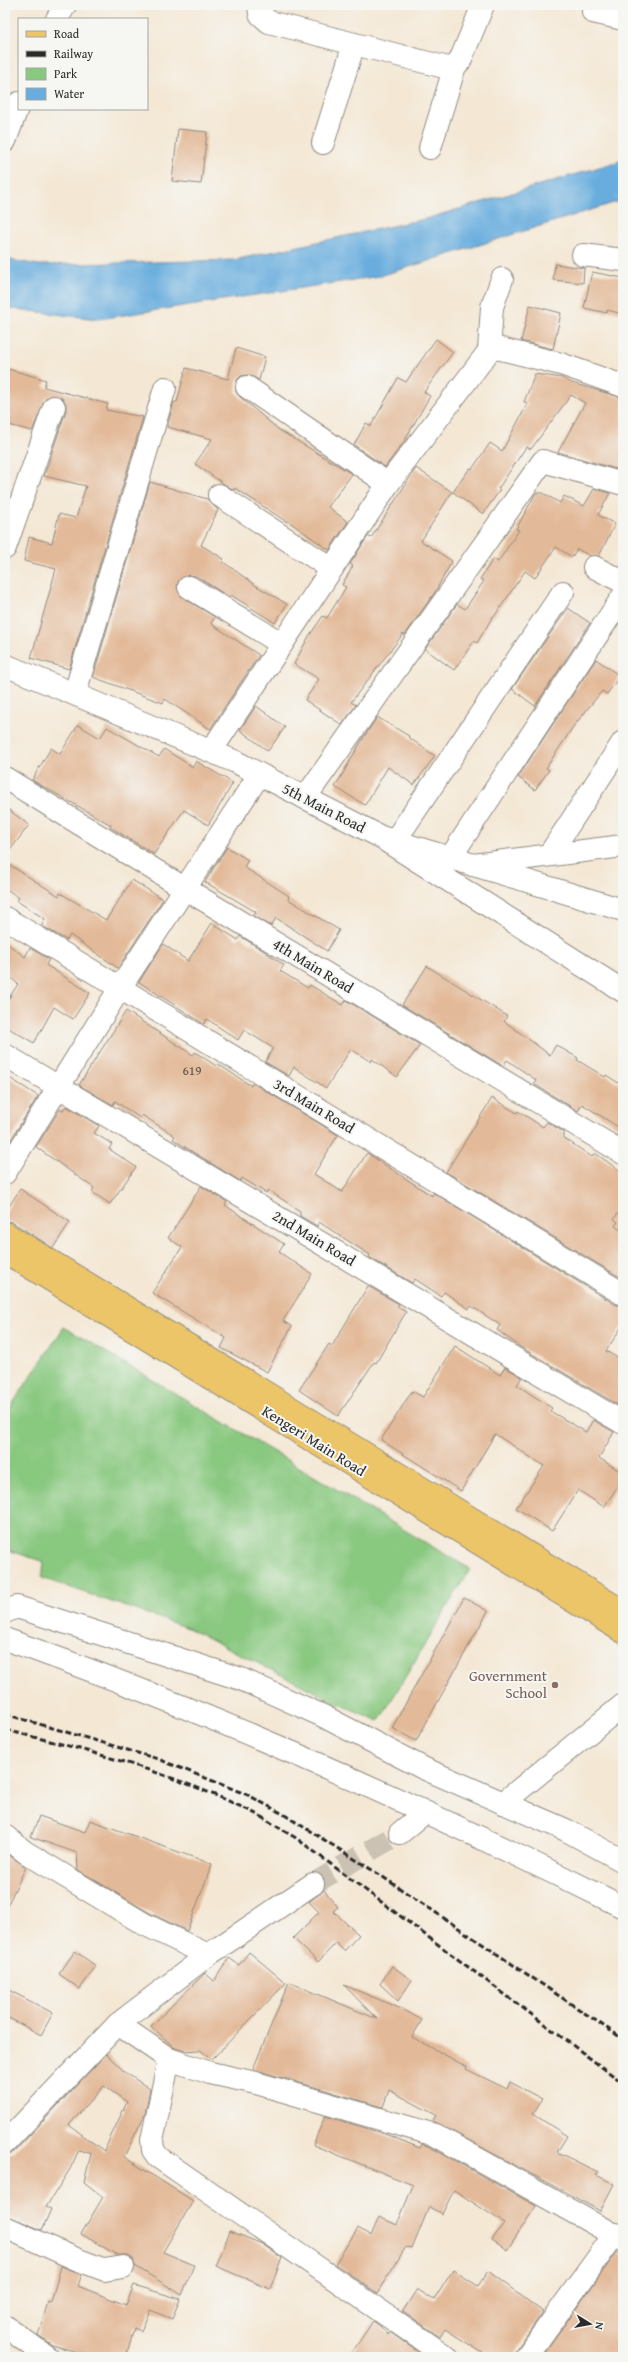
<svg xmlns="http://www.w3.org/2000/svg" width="628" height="2362" viewBox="0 0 628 2362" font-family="'Gentium Book Plus',serif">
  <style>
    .green { fill: #88c87f; stroke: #5a7a55 }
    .water { fill: #69adde; stroke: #4a6c84 }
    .building { fill: #e3ba99; fill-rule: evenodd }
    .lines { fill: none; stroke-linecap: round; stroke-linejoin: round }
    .minor-tunnel { stroke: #ccc2b3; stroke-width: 22; stroke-dasharray: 22 11; stroke-linecap: butt }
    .minor-casing { stroke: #908a80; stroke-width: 24 }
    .tertiary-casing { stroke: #908a80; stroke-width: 24 }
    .primary-casing { stroke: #908a80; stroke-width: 24 }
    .minor { stroke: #fff; stroke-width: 22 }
    .tertiary { stroke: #fff; stroke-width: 22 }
    .primary { stroke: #edc569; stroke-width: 22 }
    .rail { stroke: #2b2b2b; stroke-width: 3; stroke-dasharray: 6 3; stroke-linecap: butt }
    .education-dot { fill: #8d6e63; stroke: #f6f6f2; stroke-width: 1.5 }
    .labels { text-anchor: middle; stroke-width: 4; stroke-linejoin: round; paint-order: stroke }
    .number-label { font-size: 13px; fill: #594f46 }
    .street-label { font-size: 15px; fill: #2b2b2b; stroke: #f6f6f2 }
    .education-label { font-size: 15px; fill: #785e54; stroke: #f6f6f2; text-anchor: end }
  </style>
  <rect width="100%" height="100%" fill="#f6f6f2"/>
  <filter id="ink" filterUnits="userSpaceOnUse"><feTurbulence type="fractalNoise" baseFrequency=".025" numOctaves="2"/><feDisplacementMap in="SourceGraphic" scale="8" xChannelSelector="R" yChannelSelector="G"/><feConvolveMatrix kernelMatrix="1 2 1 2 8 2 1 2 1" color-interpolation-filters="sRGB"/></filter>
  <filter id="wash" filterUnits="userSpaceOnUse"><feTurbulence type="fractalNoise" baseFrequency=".012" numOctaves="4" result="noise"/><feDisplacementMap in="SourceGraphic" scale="16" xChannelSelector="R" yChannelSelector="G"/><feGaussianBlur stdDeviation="0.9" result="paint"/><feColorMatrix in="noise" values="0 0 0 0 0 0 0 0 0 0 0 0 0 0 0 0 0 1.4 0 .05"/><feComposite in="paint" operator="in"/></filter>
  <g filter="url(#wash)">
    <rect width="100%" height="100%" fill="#f4e8d5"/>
    <polygon class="green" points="64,1327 470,1569 379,1721 337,1703 188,1628 42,1578 44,1562 5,1549 5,1415"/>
    <polygon class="water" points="623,160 623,200 380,276 98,319 5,308 5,259 39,265 234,260 429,218"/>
    <g id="blocks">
      <g class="building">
        <polygon points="178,129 207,132 201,184 172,181"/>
        <polygon points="555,264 584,268 583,283 553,280"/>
        <polygon points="592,272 623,278 623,314 607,310 607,313 584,308"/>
        <polygon points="530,305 561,313 553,349 521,341"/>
        <polygon points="436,339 453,352 424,392 430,396 403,443 385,467 354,445 366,423 371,426 398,378 406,382"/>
        <polygon points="236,348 265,357 259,380 248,375 241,376 237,380 236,392 240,397 279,430 352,474 328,507 348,522 329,550 288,521 287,522 235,488 234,490 224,484 195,464 212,439 167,427 174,402 177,402 186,368 228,379"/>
        <polygon points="5,368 46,380 44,387 108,404 106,410 143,417 69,669 31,658 56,569 24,561 29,537 52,543 59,514 76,518 86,486 44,476 66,411 66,404 63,399 52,395 46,398 32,431 5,424"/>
        <polygon points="535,374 562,378 572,383 623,398 623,471 558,452 585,403 571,395 531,449 526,447 498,489 500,490 483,514 453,492 470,468 472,469 490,443 502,451 528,403 524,402"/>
        <polygon points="416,468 452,492 421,541 452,561 435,592 405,635 403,634 351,702 356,705 342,725 305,700 319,679 294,664 309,636 323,616 327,618 346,587 342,585 353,566 350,564 368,536 371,538"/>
        <polygon points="150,482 207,499 218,510 201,545 224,559 222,561 255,585 287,604 275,623 231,595 229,597 196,576 189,575 179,580 177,587 182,597 215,617 211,623 213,625 259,655 210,729 165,699 163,703 93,677"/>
        <polygon points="594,489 610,493 598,515 615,524 599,556 590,556 577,549 572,557 556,547 535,578 525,571 494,617 493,616 477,643 474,641 454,670 425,649 457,604 465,609 484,581 480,579 493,559 498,562 519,530 516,529 536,493 543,493 560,503 564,496 584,506"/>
        <polygon points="568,608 590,623 535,706 512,689"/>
        <polygon points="596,659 620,676 607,694 602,691 573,727 546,768 549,770 535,790 518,777"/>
        <polygon points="256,706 285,727 268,751 240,730"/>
        <polygon points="377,717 409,736 408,737 435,756 414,785 388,767 365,805 335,787 362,740"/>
        <polygon points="78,725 100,738 107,727 159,757 164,749 193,767 196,761 233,783 208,825 184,810 154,854 110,827 111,825 32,780 51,748 60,754"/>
        <polygon points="5,807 29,825 5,857"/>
        <polygon points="227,847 248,860 244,867 289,896 288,899 339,930 327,951 276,918 271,926 254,916 256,912 205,882"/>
        <polygon points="5,862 59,896 60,893 106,920 132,880 163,899 118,968 70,935 67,940 63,938 44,927 42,925 45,919 17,901 19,898 5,888"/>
        <polygon points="212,923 238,940 240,936 264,951 284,965 280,971 308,988 310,985 343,1005 346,1000 420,1045 397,1077 372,1059 371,1062 351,1049 326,1088 294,1067 289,1076 265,1062 273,1048 244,1030 238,1040 207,1019 204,1024 139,982 163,944 188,961"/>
        <polygon points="5,942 25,957 30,948 49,959 46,965 90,993 73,1019 54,1007 34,1043 5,1026 5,1004 18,984 5,973"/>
        <polygon points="427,966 507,1016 504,1021 550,1055 556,1045 578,1058 577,1060 605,1077 606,1075 623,1086 623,1130 582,1104 578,1111 534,1084 536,1080 507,1060 503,1066 402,1005"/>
        <polygon points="126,1011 193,1055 195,1052 216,1066 218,1064 251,1086 253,1083 338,1135 314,1174 342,1192 367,1153 432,1196 434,1193 616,1305 623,1306 623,1325 606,1351 623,1361 623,1408 519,1346 497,1330 500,1325 471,1306 469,1309 444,1292 441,1296 415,1279 412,1283 369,1257 370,1255 319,1222 317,1226 300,1216 300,1211 268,1190 266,1193 242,1178 240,1181 188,1149 173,1139 175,1136 142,1115 140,1118 115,1101 113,1105 79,1085"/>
        <polygon points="5,1075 38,1096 5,1149"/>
        <polygon points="492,1098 517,1113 518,1111 543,1127 547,1122 564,1132 564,1138 592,1157 595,1153 623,1173 623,1206 614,1219 618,1222 615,1226 623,1232 623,1279 446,1172"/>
        <polygon points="66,1106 99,1126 94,1133 112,1144 109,1149 136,1167 110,1204 92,1192 94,1188 36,1147 60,1109 63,1110"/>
        <polygon points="201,1186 227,1202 225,1205 238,1214 284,1244 279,1252 312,1274 283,1321 292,1326 267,1372 221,1348 226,1338 152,1293 182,1247 168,1238"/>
        <polygon points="20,1189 70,1222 53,1248 12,1222 5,1221 5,1213"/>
        <polygon points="368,1286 399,1304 397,1307 406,1312 376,1363 374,1362 338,1416 299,1390 329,1344 332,1346"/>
        <polygon points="455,1346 500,1375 505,1367 522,1377 517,1385 552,1408 550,1411 586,1432 593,1420 614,1432 599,1458 623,1473 623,1478 604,1507 578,1490 552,1531 516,1508 544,1466 495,1434 461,1491 381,1440 412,1391 423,1397"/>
        <polygon points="464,1598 488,1611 416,1741 392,1728"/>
        <polygon points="39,1816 85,1832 90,1820 212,1864 187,1931 150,1913 78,1870 77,1853 31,1837"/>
        <polygon points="5,1852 26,1867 5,1910"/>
        <polygon points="324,1890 338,1907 333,1911 359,1935 344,1951 336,1943 318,1962 293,1938 319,1912 309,1902"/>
        <polygon points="75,1951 96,1966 80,1989 59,1974"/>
        <polygon points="249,1952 286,1983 212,2059 200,2050 185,2051 175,2048 151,2026 205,1973 214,1981 229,1958 239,1965"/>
        <polygon points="392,1966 412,1980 398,2001 380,1984"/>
        <polygon points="289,1982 377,2019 344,1985 404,2010 422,2020 412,2037 467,2067 466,2069 507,2089 510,2082 542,2099 533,2114 567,2136 557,2152 598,2172 596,2175 614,2184 600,2211 433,2121 436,2115 389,2090 383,2107 253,2069"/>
        <polygon points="5,1988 53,2013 41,2035 5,2016"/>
        <path d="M 106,2054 L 126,2073 L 150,2089 L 145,2114 L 124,2157 L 193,2201 L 163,2252 L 194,2265 L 182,2295 L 135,2266 L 133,2259 L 128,2255 L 117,2255 L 81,2234 L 103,2197 L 84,2182 L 91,2154 L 79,2150 L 70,2169 L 46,2207 L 51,2209 L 42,2230 L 5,2215 L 5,2160 L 7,2155 L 14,2152 ZM 104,2086 L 127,2102 L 104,2151 L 69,2125 Z"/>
        <polygon points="325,2116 385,2134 420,2148 422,2144 430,2147 536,2206 507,2250 492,2240 504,2223 454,2190 442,2214 429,2207 412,2249 406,2247 377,2293 335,2264 358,2228 371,2236 379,2217 397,2225 413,2185 313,2145"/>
        <polygon points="230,2231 262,2244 282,2258 270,2289 216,2266"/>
        <polygon points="617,2252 623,2256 623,2357 541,2357"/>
        <polygon points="61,2266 82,2274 78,2286 126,2305 134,2285 180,2299 172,2319 150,2310 141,2331 134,2328 126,2357 95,2357 52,2345 38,2335 48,2302 51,2303"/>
        <polygon points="453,2270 478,2286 488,2271 543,2312 516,2350 514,2357 489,2357 445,2329 440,2337 403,2311 417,2289 434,2300"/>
        <polygon points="373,2321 381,2327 388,2335 390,2332 419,2353 416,2357 349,2357"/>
      </g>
    </g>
  </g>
  <g filter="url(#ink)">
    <use href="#blocks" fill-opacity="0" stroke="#908a80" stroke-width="1"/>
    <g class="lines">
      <polyline class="minor-tunnel" points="313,1884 400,1833"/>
      <defs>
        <g id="minor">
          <polyline points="259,5 260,14 269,22 448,68 455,66 460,61 483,5"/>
          <polyline points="593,12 623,19"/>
          <polyline points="57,19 65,5"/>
          <polyline points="5,141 19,103"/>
          <polyline points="323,143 354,44"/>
          <polyline points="430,148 455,66"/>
          <polyline points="583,255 623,260"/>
          <polyline points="489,351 492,307 502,279"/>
          <polyline points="247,387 388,484"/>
          <polyline points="219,495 332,569"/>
          <polyline points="5,548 54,407"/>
          <polyline points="594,567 623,582"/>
          <polyline points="189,587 282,644"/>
          <polyline points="75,693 165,388"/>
          <polyline points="211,751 388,484 489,351 497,348 561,364 623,386"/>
          <polyline points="5,778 184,888 623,1153"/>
          <polyline points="305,798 543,461 623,484"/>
          <polyline points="388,842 623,991"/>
          <polyline points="394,842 563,592"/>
          <polyline points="549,855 623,742"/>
          <polyline points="450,858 623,596"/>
          <polyline points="473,865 623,846"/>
          <polyline points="5,918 623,1294"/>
          <polyline points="5,1055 623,1423"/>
          <polyline points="5,1173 120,988 259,775"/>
          <polyline points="503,1803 623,1705"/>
          <polyline points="400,1833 424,1813"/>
          <polyline points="5,1836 25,1852 144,1924 208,1955"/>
          <polyline points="118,2024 169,2059 210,2073 256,2083 435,2135 623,2240"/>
          <polyline points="169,2059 152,2140 153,2150 158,2157 447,2357"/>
          <polyline points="5,2143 118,2024 208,1955 313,1884"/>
          <polyline points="5,2227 76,2259 105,2270 123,2267"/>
          <polyline points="5,2326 47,2357"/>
          <polyline points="526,2357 615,2234"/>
        </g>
        <g id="tertiary">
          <polyline points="5,665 236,762 381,837 623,910"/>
          <polyline points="5,1612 17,1607 241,1679 323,1716 423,1768 566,1830 623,1861"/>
          <path d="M 5,1639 C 217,1714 422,1807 623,1907"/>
        </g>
        <g id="primary">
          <polyline points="5,1233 623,1611"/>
          <polyline points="5,1252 623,1632"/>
        </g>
      </defs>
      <use href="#minor" class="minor-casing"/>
      <use href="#tertiary" class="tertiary-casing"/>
      <use href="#primary" class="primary-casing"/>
      <use href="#minor" class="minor"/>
      <use href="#tertiary" class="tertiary"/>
      <use href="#primary" class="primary"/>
      <g class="rail">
        <polyline points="5,1714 158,1759 248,1795 283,1814 380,1875 623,2039"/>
        <path d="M 5,1730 C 89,1750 171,1773 248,1810 C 265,1818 280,1829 296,1838 L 623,2083"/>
      </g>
    </g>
  </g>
  <circle class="education-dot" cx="555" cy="1685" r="4"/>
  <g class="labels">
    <g class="number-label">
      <text x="192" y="1075">619</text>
    </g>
    <g class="street-label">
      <text transform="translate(324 808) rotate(27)" y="5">5th Main Road</text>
      <text transform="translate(313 966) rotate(31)" y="5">4th Main Road</text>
      <text transform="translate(314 1106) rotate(31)" y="5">3rd Main Road</text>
      <text transform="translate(314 1238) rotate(31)" y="5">2nd Main Road</text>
      <text transform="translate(314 1441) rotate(32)" y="5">Kengeri Main Road</text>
    </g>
    <g class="education-label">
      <text x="547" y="1681">Government<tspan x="547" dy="17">School</tspan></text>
    </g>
  </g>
  <rect width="628" height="2362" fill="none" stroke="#f6f6f2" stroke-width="20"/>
  <rect x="18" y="18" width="130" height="92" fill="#f6f6f2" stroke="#a5a5a2"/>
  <rect x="26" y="31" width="20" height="6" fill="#edc569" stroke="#a5a5a2"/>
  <text x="54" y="38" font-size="12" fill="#2b2b2b">Road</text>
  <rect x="26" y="51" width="20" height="6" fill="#2b2b2b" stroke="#a5a5a2"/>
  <text x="54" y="58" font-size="12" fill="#2b2b2b">Railway</text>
  <rect x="26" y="68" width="20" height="12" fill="#88c87f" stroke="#a5a5a2"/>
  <text x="54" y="78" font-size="12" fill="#2b2b2b">Park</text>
  <rect x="26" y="88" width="20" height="12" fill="#69adde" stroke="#a5a5a2"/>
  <text x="54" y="98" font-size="12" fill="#2b2b2b">Water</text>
  <g transform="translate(590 2324) rotate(101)" stroke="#f6f6f2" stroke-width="3" paint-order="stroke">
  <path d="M0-3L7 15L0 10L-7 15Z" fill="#2b2b2b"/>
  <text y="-6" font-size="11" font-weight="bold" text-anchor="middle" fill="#2b2b2b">N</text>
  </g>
</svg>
